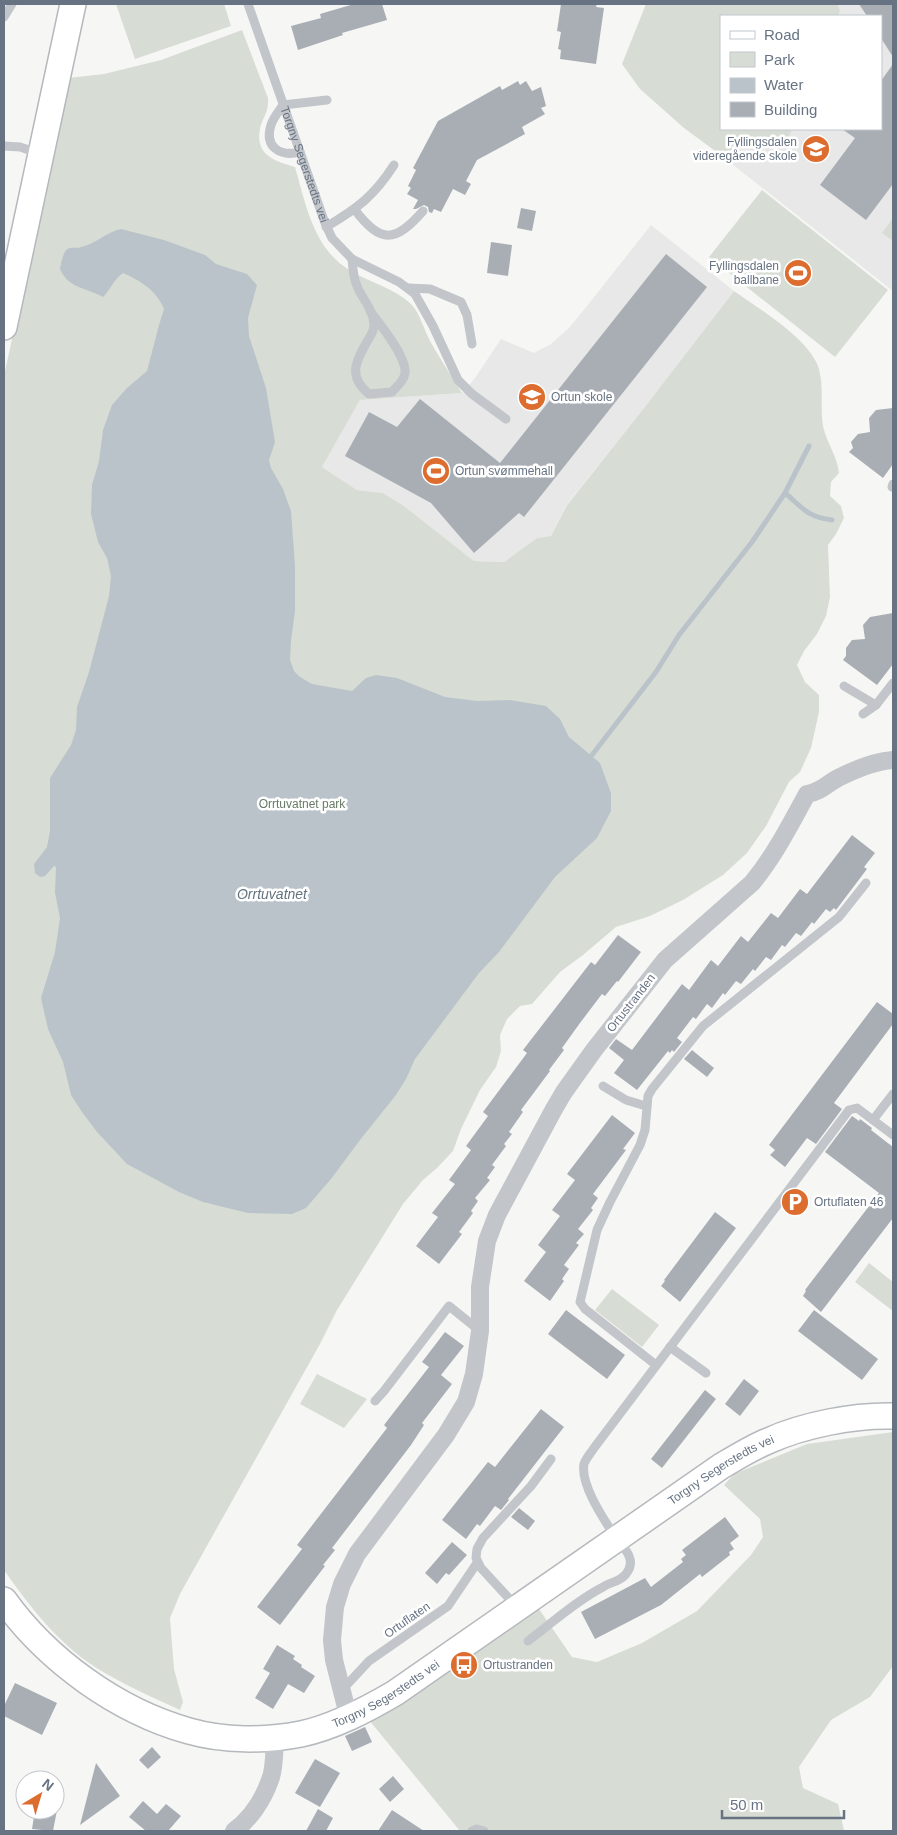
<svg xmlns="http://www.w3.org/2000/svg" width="897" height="1835" viewBox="0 0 897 1835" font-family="Arial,sans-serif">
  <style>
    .built { fill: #e7e8e7 }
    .green { fill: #d7ddd5 }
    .water { fill: #bac3c9 }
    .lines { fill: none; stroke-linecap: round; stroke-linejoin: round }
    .stream { stroke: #bac3c9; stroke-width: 5 }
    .building { fill: #a9aeb5 }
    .secondary-casing { stroke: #b5b8bd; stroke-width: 28 }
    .service { stroke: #c2c5c9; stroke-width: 9 }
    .minor { stroke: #c2c5c9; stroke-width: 18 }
    .secondary { stroke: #fff; stroke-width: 25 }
    .labels { text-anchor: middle; stroke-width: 5; stroke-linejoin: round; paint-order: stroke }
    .poi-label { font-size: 12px; fill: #677383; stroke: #fff; text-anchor: start }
    .street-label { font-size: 12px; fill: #677383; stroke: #fff }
    .park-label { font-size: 12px; fill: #677b65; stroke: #fff }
    .water-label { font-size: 14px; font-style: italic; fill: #63747f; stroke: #fff }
  </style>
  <rect width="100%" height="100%" fill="#f6f7f4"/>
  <g class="built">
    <polygon points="838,4 893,4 893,291 722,156 757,142 783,142 790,135 792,129 881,129 881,16 838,16 840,11"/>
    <polygon points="651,225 734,291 644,408 567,504 551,536 537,538 504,562 474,561 404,506 383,493 357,490 322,467 360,400 462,393 475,378 501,339 534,353 551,344 569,328 587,306"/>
  </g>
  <g class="green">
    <polygon points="116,4 224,4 231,26 135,59"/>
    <polygon points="646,4 838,4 840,11 838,16 721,16 721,129 792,129 790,135 783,142 757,142 722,156 684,128 640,89 622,64"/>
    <path d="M 242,30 L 268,98 C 268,102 268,107 267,110 C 265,117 261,122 260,129 C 255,155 274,161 295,167 C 306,205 314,250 351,271 C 371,283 394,288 411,304 C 420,313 424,330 430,341 C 440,359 452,376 462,393 L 360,400 L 322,467 L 357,490 L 383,493 L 404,506 L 474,561 L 504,562 L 537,538 L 551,536 L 567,505 L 644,408 L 734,291 C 759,309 810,339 819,369 C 824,388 820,407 823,426 C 827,444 837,455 839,473 L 831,482 L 830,496 L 841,506 L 844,518 L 836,534 L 828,545 L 830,597 L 826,616 L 817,634 L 804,651 L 797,665 L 805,682 L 819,695 L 819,712 L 811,748 L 800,772 L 789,782 L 766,826 L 747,853 L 723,875 L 683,900 L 650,916 L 616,927 L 583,955 L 560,972 L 532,1004 L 520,1006 L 507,1019 L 500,1035 L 501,1051 L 496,1067 L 480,1090 L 461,1129 L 453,1151 L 437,1168 L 423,1180 L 403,1204 L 337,1310 L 320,1344 L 180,1594 L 170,1618 L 174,1669 L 183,1702 L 180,1710 C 152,1697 122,1684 95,1667 C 58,1643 29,1606 4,1570 L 4,376 L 68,78 L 104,74 L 161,60 Z"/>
    <polygon points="762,190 888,290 835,357 709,257"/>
    <polygon points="893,218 893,241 882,233"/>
    <polygon points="869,1263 893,1282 893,1311 855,1282"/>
    <polygon points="612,1289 659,1325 642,1347 595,1310"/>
    <polygon points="317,1374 367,1399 344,1428 300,1404"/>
    <polygon points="893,1432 893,1666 870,1697 831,1720 799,1767 803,1788 838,1804 844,1830 847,1831 460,1831 369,1720 539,1609 572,1657 597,1662 642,1643 697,1611 751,1555 763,1537 760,1519 724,1485 734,1474 807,1444"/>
  </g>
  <path class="water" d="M 121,229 L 164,240 L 205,255 L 216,264 L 247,274 L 257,285 L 248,318 L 249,336 L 266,388 L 275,442 L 269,460 L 271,468 L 283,489 L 291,511 L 295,566 L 295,611 L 291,641 L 290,660 L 294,671 L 300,677 L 312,684 L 352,691 L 366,678 L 376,675 L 397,678 L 445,697 L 477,701 L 510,700 L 546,706 L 560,719 L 569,737 L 600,763 L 611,793 L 611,811 L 597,838 L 555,877 L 499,952 L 479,973 L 415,1059 L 406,1079 L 396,1095 L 360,1140 L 331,1179 L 306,1208 L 292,1214 L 248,1213 L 203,1202 L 179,1192 L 127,1164 L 97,1132 L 82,1112 L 71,1095 L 63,1062 L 48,1029 L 41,998 L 55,952 L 60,918 L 55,893 L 56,867 L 54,866 L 45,876 L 40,877 L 35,873 L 34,864 L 47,847 L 50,831 L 50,778 L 71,745 L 76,730 L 77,707 L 89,672 L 109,596 L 111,576 L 107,558 L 98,542 L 91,514 L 92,485 L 99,461 L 103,430 L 112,405 L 127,388 L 147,371 L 159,325 L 164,309 C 157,291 141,281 123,273 C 114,279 111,289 103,297 C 85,287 69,289 60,269 C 61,263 63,254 66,250 C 70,246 77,249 81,247 C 96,244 106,232 121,229 Z"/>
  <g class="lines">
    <g class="stream">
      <path d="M 785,493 C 803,508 807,517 832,520"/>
      <polyline points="592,755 656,672 679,635 752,542 785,493 809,446"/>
    </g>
  </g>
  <g class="building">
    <polygon points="354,4 382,4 387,20 342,33 343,35 298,50 291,26 321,18 320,14"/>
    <polygon points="561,4 597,4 596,7 604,8 596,64 560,59 561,50 558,49 561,32 557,31"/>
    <polygon points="859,4 893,4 893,57 881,38 881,16 867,16"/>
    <polygon points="893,64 893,184 866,220 820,185 855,138 842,129 881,129 881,81"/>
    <polygon points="518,81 520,85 526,81 532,91 541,87 546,106 541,108 545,114 522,127 525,134 477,160 466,181 471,184 465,195 453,189 441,212 434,209 432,213 429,212 428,207 424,205 416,209 413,209 418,200 407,194 411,188 408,186 416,170 413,168 438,121 500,86 502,90"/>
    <polygon points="521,208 536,211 532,231 517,228"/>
    <polygon points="491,242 512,245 508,276 487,273"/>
    <polygon points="666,254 707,287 524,517 519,513 474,553 431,503 345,456 369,412 397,427 420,399 500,463"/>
    <polygon points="893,408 893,464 883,478 849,452 853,448 851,442 858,434 870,432 869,418 876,410"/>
    <polygon points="893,613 893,664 877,685 843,660 846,656 846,648 852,640 865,639 863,625 870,617"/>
    <polygon points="852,835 875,853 864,867 867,869 836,910 834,908 830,912 826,909 814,924 812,922 801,936 796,933 785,947 782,945 771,960 766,957 755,971 753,969 741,984 736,981 725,995 723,993 712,1008 707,1004 696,1019 693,1017 677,1038 682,1042 674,1052 672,1050 670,1053 668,1051 637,1090 614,1073 624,1060 609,1048 616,1039 632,1050 682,984 689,990 711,960 718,966 741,936 748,942 771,913 778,918 800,889 807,894"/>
    <polygon points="618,935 641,952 618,982 617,981 605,996 602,994 580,1023 562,1048 564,1050 549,1070 550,1071 521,1110 523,1112 509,1132 512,1134 504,1144 506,1146 492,1165 495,1167 487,1178 490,1180 475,1198 478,1201 471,1211 473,1213 459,1232 462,1234 439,1264 416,1246 438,1217 432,1213 455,1184 449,1180 471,1150 466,1146 488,1116 483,1112 527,1053 523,1050 591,962 595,965"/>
    <polygon points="877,1002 893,1014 893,1024 834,1103 842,1109 816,1144 807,1138 785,1167 770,1155 775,1150 769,1145"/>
    <polygon points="692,1050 714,1068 707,1077 684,1059"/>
    <polygon points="612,1115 635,1133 623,1149 626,1150 593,1194 598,1198 591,1208 593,1210 578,1229 584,1234 576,1243 579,1245 564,1265 569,1269 562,1279 564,1281 550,1301 524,1281 546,1252 538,1245 560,1216 552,1210 575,1180 567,1174"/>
    <polygon points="852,1116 859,1121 860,1119 872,1128 871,1130 893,1147 893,1218 821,1312 803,1296 806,1291 805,1290 879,1193 825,1152"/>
    <polygon points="715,1212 736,1228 680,1302 661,1286 665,1281 664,1280"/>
    <polygon points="566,1310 625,1355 607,1379 548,1334"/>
    <polygon points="814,1310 878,1359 862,1380 798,1331"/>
    <polygon points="445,1332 464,1346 441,1375 452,1384 422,1423 424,1425 411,1445 332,1548 335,1550 323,1565 325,1566 280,1625 257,1607 302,1549 297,1545 387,1428 384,1425 429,1367 422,1362"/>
    <polygon points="744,1379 759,1391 740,1416 725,1404"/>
    <polygon points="705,1390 716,1399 662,1468 651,1459"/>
    <polygon points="541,1409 564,1427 508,1499 509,1500 501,1510 495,1506 480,1526 477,1524 466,1539 442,1520 488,1462 495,1467"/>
    <polygon points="519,1508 535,1521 528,1530 511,1517"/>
    <polygon points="725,1517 739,1536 730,1543 734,1549 729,1552 730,1555 702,1577 700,1574 661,1605 595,1639 581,1612 645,1578 651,1587 683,1562 681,1559 686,1555 682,1550"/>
    <polygon points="452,1542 467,1555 449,1575 446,1573 437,1584 425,1573"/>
    <polygon points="277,1645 295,1656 293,1659 302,1665 301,1667 315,1676 304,1693 288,1684 273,1709 255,1698 270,1673 263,1669"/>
    <polygon points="15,1683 57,1703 42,1735 4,1716 4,1706"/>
    <polygon points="365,1727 372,1742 352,1751 345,1736"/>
    <polygon points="152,1747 161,1757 148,1769 139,1760"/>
    <polygon points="315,1759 340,1773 320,1807 295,1793"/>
    <polygon points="96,1763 120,1796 80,1825"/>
    <polygon points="393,1776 404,1789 390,1802 379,1789"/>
    <polygon points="143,1801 157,1814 166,1804 181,1816 168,1831 146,1831 129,1817"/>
    <polygon points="318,1809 333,1818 326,1831 306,1831"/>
    <polygon points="35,1810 57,1810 53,1831 32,1829"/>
    <polygon points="392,1810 424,1831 378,1831"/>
  </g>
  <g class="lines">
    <defs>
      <g id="secondary">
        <polyline points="4,327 73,4"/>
        <path id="s2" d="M 4,1600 C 47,1660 117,1711 189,1731 C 224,1741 265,1741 301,1734 C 334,1727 366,1710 395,1693 L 720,1467 C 735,1458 751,1448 768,1441 C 803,1425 854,1415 893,1416"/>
      </g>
    </defs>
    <use href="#secondary" class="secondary-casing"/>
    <g class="service">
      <path id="s1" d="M 248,4 L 325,223 L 332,238 L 352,259 L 399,282 L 415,294 L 433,326 L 458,380 L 472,394 L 506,419"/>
      <polyline points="4,17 12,4"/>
      <polyline points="4,146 20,147 38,153"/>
      <path d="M 300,152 C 280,157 264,147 271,125 C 273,118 279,111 283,105 L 327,100"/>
      <path d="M 355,210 C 381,244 395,243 423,211"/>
      <path d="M 326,227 C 358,208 374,196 394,165"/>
      <path d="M 352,259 C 353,268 353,277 357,286 C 362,299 374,310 374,325 C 374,331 371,335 368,340 C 356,361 347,376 369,394 L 392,392 C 397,386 404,381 405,373 C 407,357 380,324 370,311"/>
      <polyline points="408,288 430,289 461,302 467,315 472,344"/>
      <polyline points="892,487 893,484"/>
      <polyline points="844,686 876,705"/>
      <polyline points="863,714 876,705 893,683"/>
      <polyline points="603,1086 626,1100 646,1106"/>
      <polyline points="873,1120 893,1094"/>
      <polyline points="670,1347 706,1373"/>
      <polyline points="656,1365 585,1309 580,1302 597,1230 610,1202 640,1145 645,1130 648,1096 652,1089 703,1026 839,917 866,883"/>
      <polyline points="375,1401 384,1391 449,1306 480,1331"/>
      <polyline points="516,1606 481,1568 476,1558 477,1549 483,1538 531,1486 551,1459"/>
      <path d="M 528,1641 C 552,1623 576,1601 603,1587 C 610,1582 620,1582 626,1574 C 630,1569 632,1563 629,1556 C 627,1550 620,1544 616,1538 C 605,1521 580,1485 584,1464 C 586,1458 591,1453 594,1448 L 849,1110 L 857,1108 L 893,1135"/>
      <polyline points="342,1690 369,1661 448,1606 477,1563"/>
      <polyline points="472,1831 477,1829 484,1831"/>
    </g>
    <g class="minor">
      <path d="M 350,1717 L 346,1707 L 334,1660 L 332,1640 L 335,1607 L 342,1584 L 357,1554 L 446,1435 L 466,1402 L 474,1374 L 480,1331 L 480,1287 L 487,1241 L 497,1215 L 554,1109 L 564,1092 L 594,1050 L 665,960 L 752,883 C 775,855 790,825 807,794 C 822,791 825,785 838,778 C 854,770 875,761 893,760"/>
      <path d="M 234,1831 C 250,1819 263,1800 270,1780 C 275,1768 274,1751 275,1737"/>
    </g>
    <use href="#secondary" class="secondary"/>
  </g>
  <defs>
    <symbol id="school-disc" viewBox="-11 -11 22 22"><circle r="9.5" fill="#dc6d2e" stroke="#fff"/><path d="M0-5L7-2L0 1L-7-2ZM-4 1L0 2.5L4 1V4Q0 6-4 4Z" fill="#fff"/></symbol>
    <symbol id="stadium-disc" viewBox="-11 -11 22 22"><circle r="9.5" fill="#dc6d2e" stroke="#fff"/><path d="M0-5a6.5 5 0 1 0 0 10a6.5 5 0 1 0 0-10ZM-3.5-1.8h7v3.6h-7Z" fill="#fff"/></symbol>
    <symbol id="parking-disc" viewBox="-11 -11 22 22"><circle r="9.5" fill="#dc6d2e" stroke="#fff"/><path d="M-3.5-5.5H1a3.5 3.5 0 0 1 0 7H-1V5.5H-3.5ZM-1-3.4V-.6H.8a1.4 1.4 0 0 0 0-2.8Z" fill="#fff"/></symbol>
    <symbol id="bus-disc" viewBox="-11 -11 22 22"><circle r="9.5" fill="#dc6d2e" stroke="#fff"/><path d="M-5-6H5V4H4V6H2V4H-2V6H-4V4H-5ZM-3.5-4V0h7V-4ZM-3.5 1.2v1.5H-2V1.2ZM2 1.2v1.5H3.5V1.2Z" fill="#fff"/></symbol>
  </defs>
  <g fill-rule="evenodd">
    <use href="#school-disc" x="800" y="133" width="32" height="32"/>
    <use href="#stadium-disc" x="782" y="257" width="32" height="32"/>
    <use href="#school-disc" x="516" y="381" width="32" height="32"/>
    <use href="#stadium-disc" x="420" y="455" width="32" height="32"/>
    <use href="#parking-disc" x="779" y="1186" width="32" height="32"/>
    <use href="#bus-disc" x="448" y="1649" width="32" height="32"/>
  </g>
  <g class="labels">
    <g class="poi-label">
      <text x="797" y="146" text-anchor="end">Fyllingsdalen<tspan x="797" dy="14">videregående skole</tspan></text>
      <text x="779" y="270" text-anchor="end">Fyllingsdalen<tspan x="779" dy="14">ballbane</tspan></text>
      <text x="551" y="401">Ortun skole</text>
      <text x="455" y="475">Ortun svømmehall</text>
      <text x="814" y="1206">Ortuflaten 46</text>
      <text x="483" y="1669">Ortustranden</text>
    </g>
    <g class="street-label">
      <text dy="4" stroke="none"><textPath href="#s1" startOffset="170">Torgny Segerstedts vei</textPath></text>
      <text transform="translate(631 1003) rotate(-52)" y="4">Ortustranden</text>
      <text dy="4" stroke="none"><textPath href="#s2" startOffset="842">Torgny Segerstedts vei</textPath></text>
      <text transform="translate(407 1620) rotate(-35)" y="4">Ortuflaten</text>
      <text dy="4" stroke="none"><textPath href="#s2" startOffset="438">Torgny Segerstedts vei</textPath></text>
    </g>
    <g class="park-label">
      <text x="302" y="808">Orrtuvatnet park</text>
    </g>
    <g class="water-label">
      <text x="272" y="899">Orrtuvatnet</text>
    </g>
  </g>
  <rect width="897" height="1835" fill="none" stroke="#677383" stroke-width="10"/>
  <rect x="720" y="15" width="162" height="115" fill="#ffffff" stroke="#c2c7cd"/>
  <rect x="730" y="31" width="25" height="8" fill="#ffffff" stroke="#c2c7cd"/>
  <text x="764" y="40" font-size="15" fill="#677383">Road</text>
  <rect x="730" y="52" width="25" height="15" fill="#d7ddd5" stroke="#c2c7cd"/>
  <text x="764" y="65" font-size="15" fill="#677383">Park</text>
  <rect x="730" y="78" width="25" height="15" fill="#bac3c9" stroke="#c2c7cd"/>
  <text x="764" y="90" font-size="15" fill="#677383">Water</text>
  <rect x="730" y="102" width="25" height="15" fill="#a9aeb5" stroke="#c2c7cd"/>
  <text x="764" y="115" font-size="15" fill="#677383">Building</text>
  <g transform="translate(40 1795) rotate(38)"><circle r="24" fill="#ffffff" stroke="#c2c7cd"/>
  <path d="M0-4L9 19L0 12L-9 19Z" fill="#dc6d2e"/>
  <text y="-8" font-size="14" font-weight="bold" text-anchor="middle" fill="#677383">N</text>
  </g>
  <path d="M722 1810v8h122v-8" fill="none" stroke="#677383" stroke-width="2.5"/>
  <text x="730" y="1810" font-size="15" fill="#677383" stroke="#ffffff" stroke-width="4" paint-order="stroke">50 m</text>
</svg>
